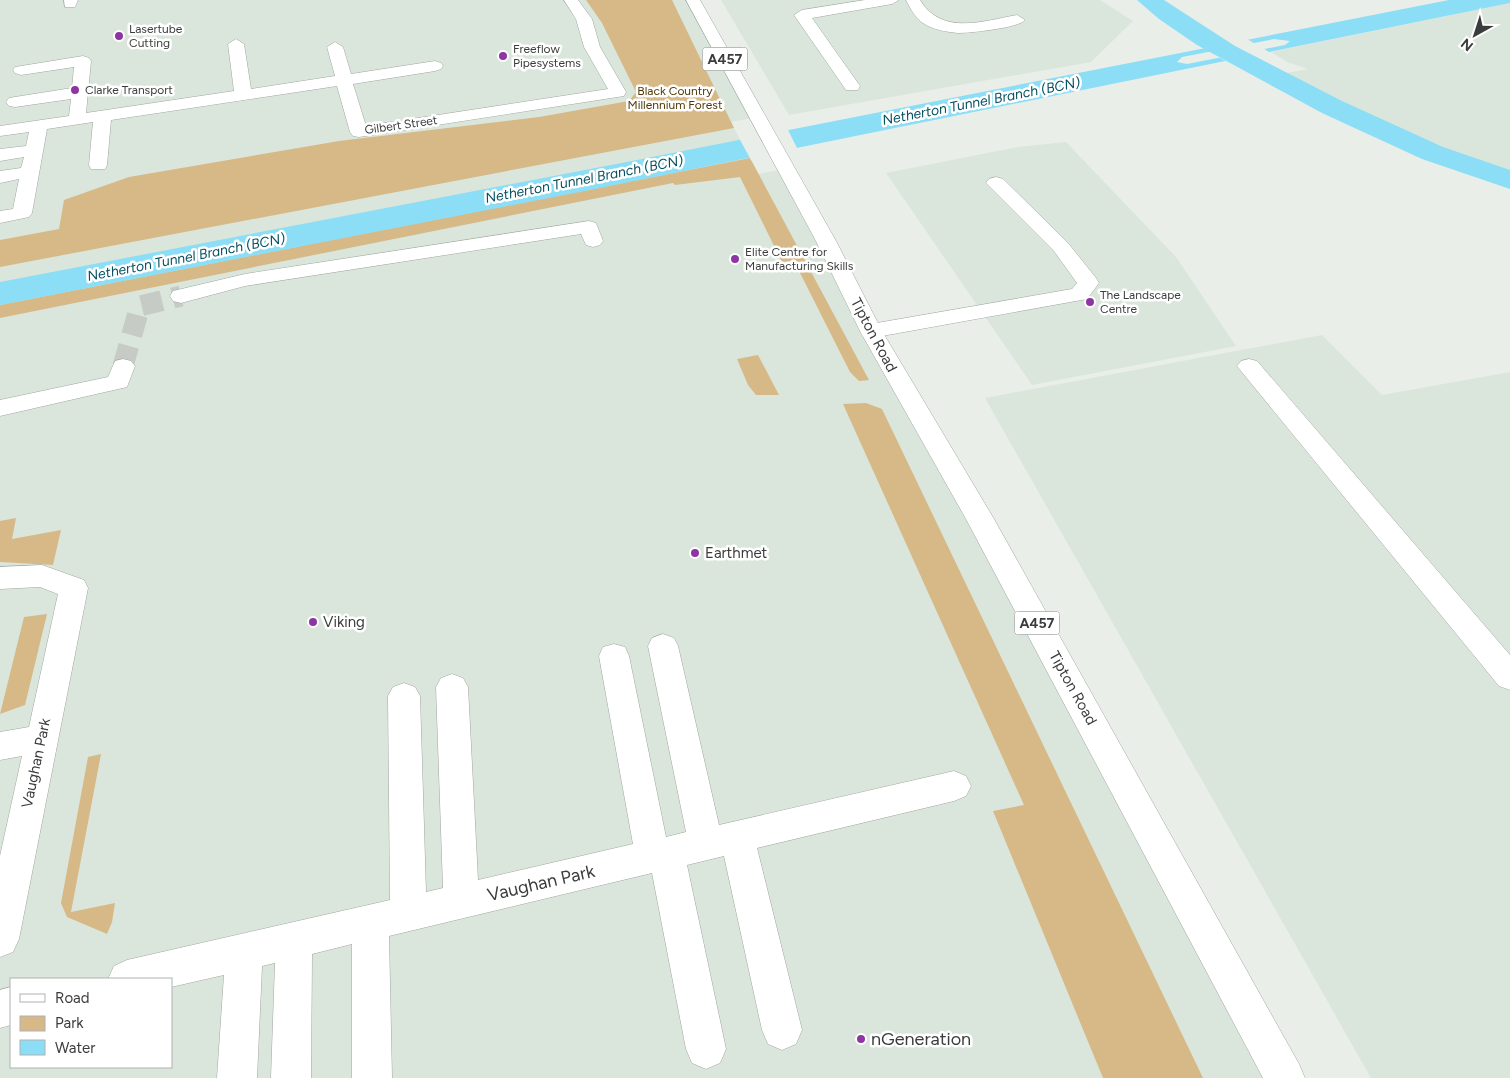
<svg xmlns="http://www.w3.org/2000/svg" width="1510" height="1078" viewBox="0 0 1510 1078" font-family="Figtree,sans-serif">
  <style>
    .built { fill: #dae6db; fill-rule: evenodd }
    .green { fill: #d6b986 }
    .water { fill: #8bdef5; fill-rule: evenodd }
    .pier { fill: #e9eee9 }
    .lines { fill: none; stroke-linecap: round; stroke-linejoin: round }
    .canal { fill: #8bdef5; fill-rule: evenodd }
    .minor-tunnel { stroke: #c6cbc6; stroke-width: 21; stroke-dasharray: 21 11; stroke-linecap: butt }
    .minor-casing { stroke: #a1a6a2; stroke-width: 1 }
    .major-casing { stroke: #a1a6a2; stroke-width: 1 }
    .minor { fill: #fff; fill-rule: evenodd }
    .major { fill: #fff; fill-rule: evenodd }
    .poi-dot { fill: #8d35a2; stroke: #fff; stroke-width: 2 }
    .labels { text-anchor: middle; stroke-width: 5; stroke-linejoin: round; paint-order: stroke }
    .far-poi-label { font-size: 12px; fill: #3a3d3b; stroke: #fff; text-anchor: start }
    .far-park-label { font-size: 12px; fill: #503907; stroke: #fff }
    .far-street-label { font-size: 12px; fill: #3a3d3b; stroke: #fff }
    .shield { fill: #fff; stroke: #757776; stroke-width: 1 }
    .shield-label { font-size: 14px; font-weight: bold; fill: #3a3d3b }
    .far-water-label { font-size: 14px; font-style: italic; fill: #065161; stroke: #fff }
    .street-label { font-size: 15px; fill: #3a3d3b; stroke: #fff }
    .poi-label { font-size: 15px; fill: #3a3d3b; stroke: #fff; text-anchor: start }
    .near-street-label { font-size: 18px; fill: #3a3d3b; stroke: #fff }
    .near-poi-label { font-size: 18px; fill: #3a3d3b; stroke: #fff; text-anchor: start }
  </style>
  <rect width="100%" height="100%" fill="#e9eee9"/>
  <g class="built">
    <path d="M 0,0 L 693,0 L 757,117 L 731,122 L 758,174 L 785,169 L 1285,1078 L 0,1078 ZM 11,979 L 171,979 L 171,1067 L 11,1067 Z"/>
    <polygon points="721,0 1100,0 1133,21 1091,62 789,115"/>
    <polygon points="1510,3 1510,180 1482,172 1364,124 1270,76 1308,69 1287,62 1271,52"/>
    <polygon points="1066,142 1176,257 1236,346 1032,385 886,173 1018,147"/>
    <polygon points="1322,335 1382,395 1510,372 1510,1078 1371,1078 985,398"/>
  </g>
  <g class="green">
    <polygon points="586,0 672,0 734,128 0,267 0,240 59,229 64,200 129,177 339,141 539,117 629,101 636,92 602,23"/>
    <polygon points="750,158 869,380 859,381 850,372 794,261 782,262 740,177 675,185 673,183 0,318 0,305"/>
    <polygon points="758,355 779,395 756,395 748,385 737,359"/>
    <polygon points="866,403 882,409 1203,1078 1103,1078 993,811 1024,805 843,404"/>
    <polygon points="16,518 12,539 61,530 53,565 0,562 0,521"/>
    <polygon points="47,614 25,705 0,714 24,617"/>
    <polygon points="101,754 71,912 115,903 112,922 107,934 67,917 61,903 88,757"/>
  </g>
  <path class="water" d="M 1449,0 L 1510,0 L 1510,3 L 590,190 L 0,305 L 0,282 L 637,160 ZM 1274,39 L 1290,41 L 1285,45 L 1187,64 L 1177,62 L 1182,57 Z"/>
  <g class="pier">
    <polygon points="1244,37 1257,45 1213,53 1201,46"/>
    <polygon points="1261,47 1274,55 1230,63 1216,56"/>
    <polygon points="787,128 798,150 751,160 739,138"/>
  </g>
  <g class="lines">
    <polygon class="canal" points="1137,0 1164,0 1235,46 1342,101 1443,147 1510,170 1510,189 1422,159 1322,113 1197,45 1159,19"/>
    <polyline class="minor-tunnel" points="123,366 140,306 181,296"/>
    <defs>
      <g id="minor">
        <polygon points="64,0 78,0 75,7 65,7"/>
        <polygon points="564,0 578,0 592,19 600,47 626,92 624,96 359,137 353,136 350,132 337,86 111,120 107,165 105,169 91,169 89,165 93,122 47,129 32,213 29,217 0,223 0,211 13,209 19,179 0,183 0,171 21,168 24,157 0,161 0,149 26,146 29,132 0,136 0,126 69,116 71,99 15,107 9,106 6,102 9,98 15,97 72,88 74,67 21,75 15,73 13,70 15,67 83,56 89,58 91,61 86,113 234,91 228,44 236,39 244,44 251,89 335,76 327,47 335,42 343,47 351,74 435,61 441,63 443,66 441,69 435,71 353,84 366,126 608,89 584,47 576,19"/>
        <polygon points="865,0 899,0 892,4 812,18 860,86 858,90 846,90 794,15 802,10"/>
        <path d="M 906,0 L 920,0 C 942,36 983,21 1017,15 L 1025,20 C 1019,28 969,33 958,33 C 947,32 937,30 928,26 C 917,21 911,10 906,0 Z"/>
        <polygon points="996,177 1003,179 1068,243 1096,278 1099,283 1087,299 871,338 863,336 860,331 863,326 871,324 1072,289 1077,283 1054,251 986,183 989,179"/>
        <polygon points="589,221 596,223 603,241 600,245 593,247 586,245 581,234 245,286 181,303 173,301 170,296 173,291 245,274"/>
        <polygon points="123,359 131,361 135,366 127,387 0,416 0,400 108,377 115,361"/>
        <polygon points="1249,359 1257,361 1510,655 1510,690 1499,686 1241,371 1237,366 1241,361"/>
        <polygon points="42,565 84,580 88,588 19,939 13,952 0,957 0,856 22,756 0,760 0,732 29,727 58,594 40,587 0,589 0,567"/>
        <polygon points="663,634 674,638 678,646 719,825 954,771 966,776 971,786 966,796 954,801 757,848 802,1030 796,1044 782,1050 768,1044 762,1030 724,856 687,865 726,1049 720,1063 706,1069 692,1063 686,1049 652,873 389,936 392,1078 352,1078 352,944 312,954 311,1078 271,1078 275,963 262,966 257,1078 217,1078 224,975 171,987 171,979 108,979 114,966 127,960 390,900 388,696 393,687 404,683 415,687 420,696 426,892 443,888 436,687 441,678 452,674 463,678 468,687 478,880 633,844 599,656 603,647 614,644 625,647 629,656 666,837 686,832 648,646 652,638"/>
        <polygon points="11,987 11,1025 0,1028 0,990"/>
      </g>
      <polygon id="major" points="686,0 700,0 836,241 882,331 994,519 1299,1064 1305,1078 1263,1078 966,519 860,331 816,241"/>
    </defs>
    <use href="#minor" class="minor-casing"/>
    <use href="#major" class="major-casing"/>
    <use href="#minor" class="minor"/>
    <use href="#major" class="major"/>
  </g>
  <g class="poi-dot">
    <circle cx="119" cy="36" r="5"/>
    <circle cx="503" cy="56" r="5"/>
    <circle cx="75" cy="90" r="5"/>
    <circle cx="735" cy="259" r="5"/>
    <circle cx="1090" cy="302" r="5"/>
    <circle cx="695" cy="553" r="5"/>
    <circle cx="313" cy="622" r="5"/>
    <circle cx="861" cy="1039" r="5"/>
  </g>
  <g class="labels">
    <g class="far-poi-label">
      <text x="129" y="33">Lasertube<tspan x="129" dy="14">Cutting</tspan></text>
      <text x="513" y="53">Freeflow<tspan x="513" dy="14">Pipesystems</tspan></text>
      <text x="85" y="94">Clarke Transport</text>
      <text x="745" y="256">Elite Centre for<tspan x="745" dy="14">Manufacturing Skills</tspan></text>
      <text x="1100" y="299">The Landscape<tspan x="1100" dy="14">Centre</tspan></text>
    </g>
    <g class="far-park-label">
      <text x="675" y="95">Black Country<tspan x="675" dy="14">Millennium Forest</tspan></text>
    </g>
    <g class="far-street-label">
      <text transform="translate(401 125) rotate(-8)" y="4">Gilbert Street</text>
    </g>
    <g class="shield">
      <rect x="702.5" y="47.5" width="45" height="23" rx="4"/>
      <rect x="1014.5" y="611.5" width="45" height="23" rx="4"/>
    </g>
    <g class="shield-label">
      <text x="725" y="64">A457</text>
      <text x="1037" y="628">A457</text>
    </g>
    <g class="far-water-label">
      <text transform="translate(981 101) rotate(-11)" y="5">Netherton Tunnel Branch (BCN)</text>
      <text transform="translate(584 179) rotate(-11)" y="5">Netherton Tunnel Branch (BCN)</text>
      <text transform="translate(186 257) rotate(-11)" y="5">Netherton Tunnel Branch (BCN)</text>
    </g>
    <g class="street-label">
      <text transform="translate(874 335) rotate(62)" y="5">Tipton Road</text>
      <text transform="translate(1073 688) rotate(61)" y="5">Tipton Road</text>
      <text transform="translate(36 763) rotate(-78)" y="5">Vaughan Park</text>
    </g>
    <g class="poi-label">
      <text x="705" y="558">Earthmet</text>
      <text x="323" y="627">Viking</text>
    </g>
    <g class="near-street-label">
      <text transform="translate(541 883) rotate(-13)" y="6">Vaughan Park</text>
    </g>
    <g class="near-poi-label">
      <text x="871" y="1045">nGeneration</text>
    </g>
  </g>
  <rect x="10" y="978" width="162" height="90" fill="#ffffff" stroke="#b0b1b1"/>
  <rect x="20" y="994" width="25" height="8" fill="#ffffff" stroke="#b0b1b1"/>
  <text x="55" y="1003" font-size="15" fill="#3a3d3b">Road</text>
  <rect x="20" y="1016" width="25" height="15" fill="#d6b986" stroke="#b0b1b1"/>
  <text x="55" y="1028" font-size="15" fill="#3a3d3b">Park</text>
  <rect x="20" y="1040" width="25" height="15" fill="#8bdef5" stroke="#b0b1b1"/>
  <text x="55" y="1053" font-size="15" fill="#3a3d3b">Water</text>
  <g transform="translate(1475 35) rotate(219)" stroke="#ffffff" stroke-width="4" paint-order="stroke">
  <path d="M0-4L9 19L0 12L-9 19Z" fill="#3a3d3b"/>
  <text y="-8" font-size="14" font-weight="bold" text-anchor="middle" fill="#3a3d3b">N</text>
  </g>
</svg>
